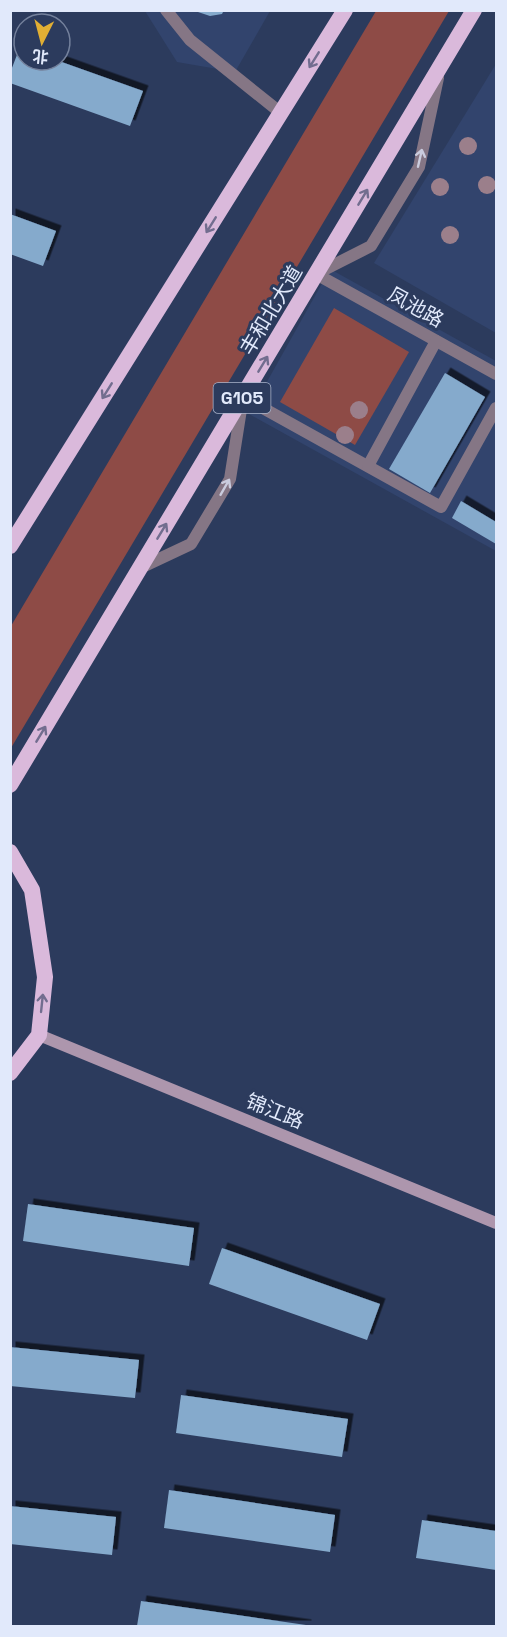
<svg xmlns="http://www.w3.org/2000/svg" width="507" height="1637" viewBox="0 0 507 1637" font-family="'Space Grotesk','Noto Sans SC',sans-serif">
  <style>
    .built { fill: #32446d }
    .green { fill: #8e4b46 }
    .building { fill: #85aacc; filter: url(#shadow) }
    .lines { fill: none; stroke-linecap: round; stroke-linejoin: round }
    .service { stroke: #857685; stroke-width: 12 }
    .minor { stroke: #857685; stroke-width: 12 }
    .secondary { stroke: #ad96ad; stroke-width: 12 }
    .trunk { stroke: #dab9db; stroke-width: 16 }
    .tree { fill: #9b7f8b }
    .oneway { stroke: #726d8f }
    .oneway2 { stroke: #caccde }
    .labels { text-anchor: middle; stroke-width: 6; stroke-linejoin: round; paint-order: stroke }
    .shield { fill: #2c3b5d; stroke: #abb5cc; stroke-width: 1.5 }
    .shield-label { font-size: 18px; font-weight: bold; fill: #e1e9fb }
    .street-label { font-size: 20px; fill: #e1e9fb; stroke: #2c3b5d }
  </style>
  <defs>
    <filter id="shadow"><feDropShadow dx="5.5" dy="-5.5" stdDeviation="0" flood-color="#0009"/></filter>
  </defs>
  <rect width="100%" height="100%" fill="#2c3b5d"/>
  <g class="built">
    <polygon points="145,11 270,11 235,72 177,62"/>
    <polygon points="496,64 496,333 374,263"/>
    <polygon points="330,269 496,361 496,551 249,414"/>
  </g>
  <g class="green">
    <polygon points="376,11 449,11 11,748 11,626"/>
    <polygon points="334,308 409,352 355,445 280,402"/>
  </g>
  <g class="building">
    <polygon points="192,10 224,10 222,14 210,16"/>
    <polygon points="20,47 24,48 24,60 56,60 143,91 130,126 10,83 10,73"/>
    <polygon points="10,214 56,231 43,266 10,254"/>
    <polygon points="445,373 485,397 430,493 389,469"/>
    <polygon points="461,501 496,522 496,544 452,518"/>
    <polygon points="28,1204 194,1228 189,1266 23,1241"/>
    <polygon points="222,1248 380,1304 367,1340 209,1284"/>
    <polygon points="10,1347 139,1360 135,1398 10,1386"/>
    <polygon points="181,1395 348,1419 342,1457 176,1433"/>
    <polygon points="169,1490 335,1515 330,1552 164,1528"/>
    <polygon points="10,1506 116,1517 112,1555 10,1544"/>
    <polygon points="422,1520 496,1531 496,1570 416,1558"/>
    <polygon points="141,1601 306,1625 306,1626 137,1626"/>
  </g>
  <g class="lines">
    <g class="service">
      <polyline points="316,274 371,246 419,167 438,78"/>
      <polyline points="140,568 191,544 230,479 242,403"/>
    </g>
    <g class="minor">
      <polyline points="166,10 190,40 281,113"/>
      <polyline points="316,274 496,374"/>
      <polyline points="243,397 441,507 496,408"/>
      <polyline points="368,466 436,341"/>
    </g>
    <polyline class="secondary" points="39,1035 496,1223"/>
    <g class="trunk">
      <polyline points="10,546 345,10"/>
      <polyline points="10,785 474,10"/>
      <polyline points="10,852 32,890 45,977 39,1035 10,1073"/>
    </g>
  </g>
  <g class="tree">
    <circle cx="468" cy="146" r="9"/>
    <circle cx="487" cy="185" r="9"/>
    <circle cx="440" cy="187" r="9"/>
    <circle cx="450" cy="235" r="9"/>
    <circle cx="359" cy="410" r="9"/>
    <circle cx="345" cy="435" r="9"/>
  </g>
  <defs><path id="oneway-shaft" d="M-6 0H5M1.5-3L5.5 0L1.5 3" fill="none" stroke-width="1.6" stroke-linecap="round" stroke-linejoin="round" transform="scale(1.5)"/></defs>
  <g class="oneway">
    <use href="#oneway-shaft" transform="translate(314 60) rotate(122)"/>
    <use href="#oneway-shaft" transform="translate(363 197) rotate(-59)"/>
    <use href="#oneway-shaft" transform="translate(211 225) rotate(122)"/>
    <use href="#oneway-shaft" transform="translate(263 364) rotate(-59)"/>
    <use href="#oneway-shaft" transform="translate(107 391) rotate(122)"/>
    <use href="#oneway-shaft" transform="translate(162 531) rotate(-59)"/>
    <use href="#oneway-shaft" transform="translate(41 734) rotate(-59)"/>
    <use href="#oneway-shaft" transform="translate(42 1003) rotate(-84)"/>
  </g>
  <g class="oneway2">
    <use href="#oneway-shaft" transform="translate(420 158) rotate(-77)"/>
    <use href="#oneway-shaft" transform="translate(225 487) rotate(-60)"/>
  </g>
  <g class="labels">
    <rect class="shield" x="213.5" y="383" width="57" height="30" rx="4.5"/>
    <g class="shield-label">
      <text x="242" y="404">G105</text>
    </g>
    <g class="street-label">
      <text transform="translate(416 307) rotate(29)" y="7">凤池路</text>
      <text transform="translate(271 310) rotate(-59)" y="7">丰和北大道</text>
      <text transform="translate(275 1111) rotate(22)" y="7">锦江路</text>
    </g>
  </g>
  <rect width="507" height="1637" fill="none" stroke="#e1e9fb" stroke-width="24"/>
  <g transform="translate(42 42) rotate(186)"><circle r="28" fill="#2c3b5d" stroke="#74819c" stroke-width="1.5"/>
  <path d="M0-4.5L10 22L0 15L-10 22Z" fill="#e1af34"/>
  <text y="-9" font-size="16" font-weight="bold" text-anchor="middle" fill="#e1e9fb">北</text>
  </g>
</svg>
